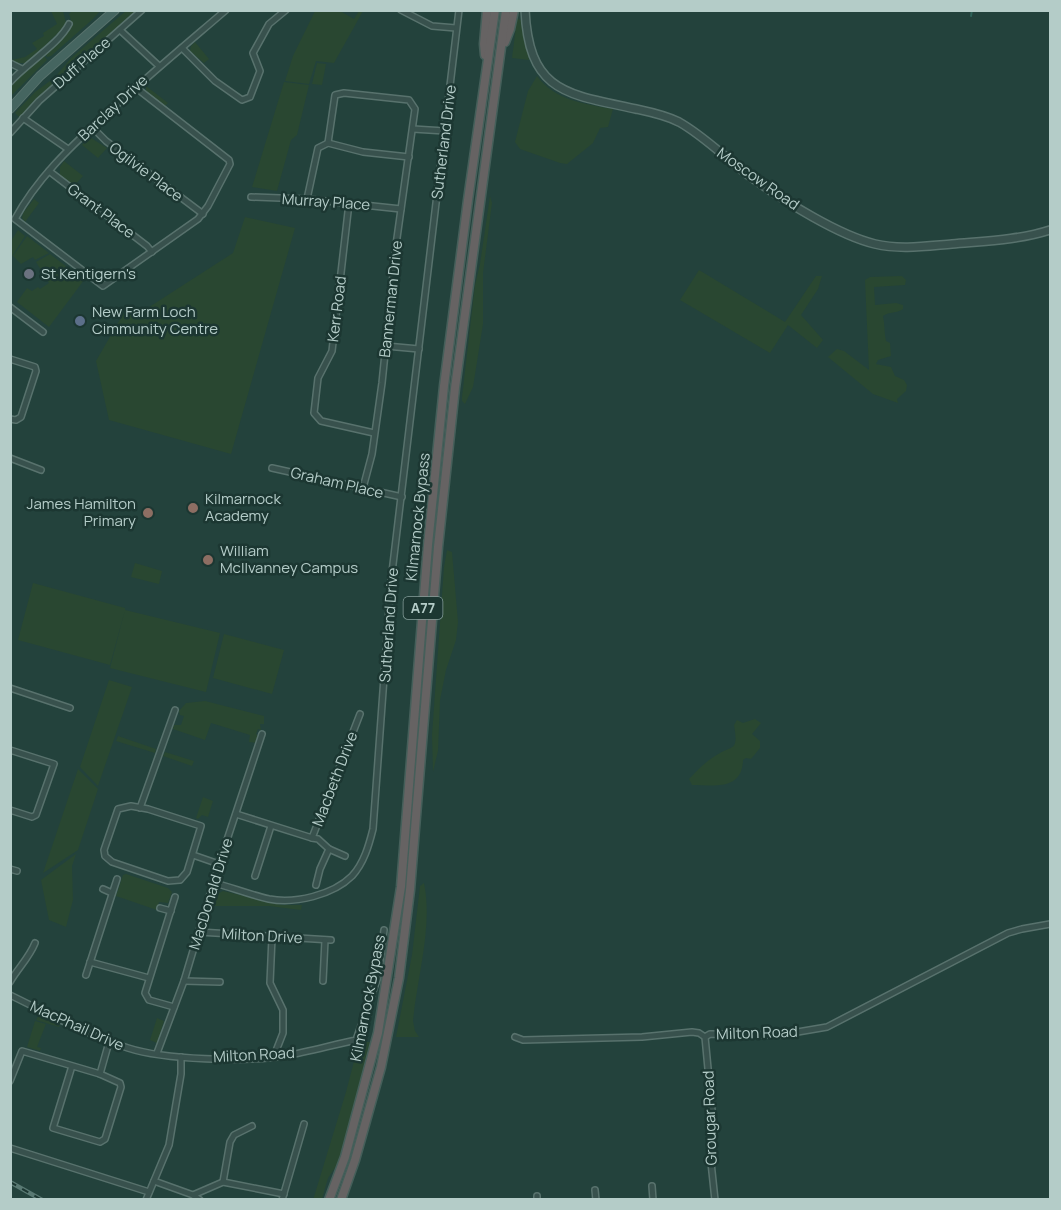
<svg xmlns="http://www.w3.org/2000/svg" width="1061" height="1210" viewBox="0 0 1061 1210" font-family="Manrope,sans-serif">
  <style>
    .green { fill: #294731 }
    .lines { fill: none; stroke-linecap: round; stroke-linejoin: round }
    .stream { stroke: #2e6258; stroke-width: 2 }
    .minor-casing { stroke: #58726d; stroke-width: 8 }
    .tertiary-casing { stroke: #58726d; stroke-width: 10 }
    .secondary-casing { stroke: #58726d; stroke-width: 10 }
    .trunk-casing { stroke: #455f5a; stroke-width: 11 }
    .minor { stroke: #38514d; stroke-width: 5 }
    .tertiary { stroke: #38514d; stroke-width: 7 }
    .secondary { stroke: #456560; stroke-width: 8 }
    .trunk { stroke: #666363; stroke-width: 8 }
    .rail-casing { stroke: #597973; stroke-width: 4.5 }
    .rail { stroke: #1c3732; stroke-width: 2; stroke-dasharray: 7; stroke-linecap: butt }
    .worship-dot { fill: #6b7280; stroke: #1c3732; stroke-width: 2 }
    .service-dot { fill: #5c6f8a; stroke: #1c3732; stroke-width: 2 }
    .education-dot { fill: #8d6e63; stroke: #1c3732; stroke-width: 2 }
    .labels { text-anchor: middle; stroke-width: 5; stroke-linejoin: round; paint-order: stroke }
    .shield { fill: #1c3732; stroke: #869f9b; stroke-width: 1.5 }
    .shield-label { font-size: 14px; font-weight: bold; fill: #b4ccc8 }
    .street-label { font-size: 15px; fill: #b4ccc8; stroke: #1c3732 }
    .poi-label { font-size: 15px; fill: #b4ccc8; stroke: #1c3732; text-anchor: start }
  </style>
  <rect width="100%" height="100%" fill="#23423c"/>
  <g class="green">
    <polygon points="127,10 136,11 59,79 56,76 71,58"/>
    <polygon points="51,11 63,11 66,23 60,31 27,63 12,63 12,60 25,57 37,49 32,43 44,36 43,33 57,24"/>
    <path d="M 72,11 L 100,11 L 93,19 L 51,56 L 47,57 L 45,53 C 56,43 77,30 69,14 Z"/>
    <polygon points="315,11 340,11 354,19 359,11 363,11 334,63 316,61 309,84 285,81 293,56"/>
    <polygon points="517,19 521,20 523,24 529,60 512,58"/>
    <polygon points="195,42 209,59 204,63 190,51 191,46"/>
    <polygon points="43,54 47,60 11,96 11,86"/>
    <polygon points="317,63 326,64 322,85 312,84"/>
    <path d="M 537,76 C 554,100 585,104 613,109 L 608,127 L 600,128 L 593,143 L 567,164 L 560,163 L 520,149 L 515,142 L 528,91 Z"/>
    <polygon points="54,78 57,80 20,118 15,113 35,92"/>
    <polygon points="284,82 309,85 297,135 291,140 277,191 252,187"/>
    <polygon points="146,86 168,103 164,107 146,93"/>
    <polygon points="91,138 107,148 98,158 82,145 86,140"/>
    <polygon points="64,161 83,176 74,186 60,175 60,167"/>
    <polygon points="490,196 492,203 483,273 483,324 473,387 465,404 462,401 462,397 475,285 480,264"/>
    <polygon points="34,199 39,203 25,222 22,218 23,213"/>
    <polygon points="245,217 295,228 231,454 109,420 96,361 126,309 143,311 233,253"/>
    <polygon points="18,230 25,236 11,258 11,241"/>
    <polygon points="27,236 49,253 35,260 33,257 21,264 13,256"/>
    <polygon points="50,254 84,280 49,327 17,302 27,288 32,291 38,287 40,289 49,283 36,262"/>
    <polygon points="699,270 785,322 816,276 822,276 818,289 801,315 823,340 817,348 788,325 770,353 680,300"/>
    <path d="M 902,276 L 906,280 L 905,285 L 874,287 L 875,305 L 896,303 L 903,305 L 903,309 C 896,314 890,311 883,316 C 885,325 884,333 886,341 L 890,343 L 891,356 L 878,360 L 876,364 L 891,367 L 895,376 L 904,380 L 907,385 L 906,391 L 897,399 L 898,403 L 873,394 L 828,357 L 837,349 L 844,351 L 869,370 L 865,280 L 870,277 Z"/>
    <polygon points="447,550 452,552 458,622 456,640 446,670 440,700 438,751 433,772 432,735 444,567"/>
    <polygon points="135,563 162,571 159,584 131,577"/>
    <polygon points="33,583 125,608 125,610 220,633 206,692 110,668 125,610 110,665 18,640"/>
    <polygon points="224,634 284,650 272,694 213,678"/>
    <polygon points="109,680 132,687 98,786 80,767"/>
    <polygon points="205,701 264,716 264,724 260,724 261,730 258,729 256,734 259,737 258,743 249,742 250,735 211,723 205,740 173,729 174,725 181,725 184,716 180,715 179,711 186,703"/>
    <path d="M 755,719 L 761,723 L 752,734 L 760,741 L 760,748 L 751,759 L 746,758 L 743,760 C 742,791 714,785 692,785 L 689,779 C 697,771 705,762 715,756 C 732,744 739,753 734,725 L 737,720 L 743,723 Z"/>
    <polygon points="118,736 156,749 155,753 116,741"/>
    <polygon points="165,752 194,761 192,766 163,756"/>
    <polygon points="78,769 98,789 78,850 43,873"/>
    <polygon points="203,797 213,801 208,817 202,815 198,819 196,818"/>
    <polygon points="76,854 72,866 73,900 66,927 49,920 41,880"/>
    <polygon points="126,874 168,888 172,892 168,903 159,902 157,910 116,896 123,875"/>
    <path d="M 424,883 C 433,927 417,977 413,1021 L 415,1031 L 419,1037 L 396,1037 L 412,955 L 420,886 Z"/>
    <polygon points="223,891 282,905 302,905 301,910 269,906 214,906 219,893"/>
    <polygon points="40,1013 60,1022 59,1027 36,1020"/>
    <polygon points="157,1018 164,1021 157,1043 150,1040"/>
    <polygon points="35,1021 46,1024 37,1047 41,1048 40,1051 27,1047"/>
    <polygon points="359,1042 372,1042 341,1159 328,1178 322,1199 313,1200 346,1092"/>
  </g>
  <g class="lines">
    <polyline class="stream" points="971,16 972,10"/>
    <defs>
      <g id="minor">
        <polyline points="401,10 432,26 456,28"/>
        <polyline points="120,30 159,66"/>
        <polyline points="182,48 215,81 242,100 250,97 260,71 253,53 269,24 286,10"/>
        <polyline points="10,63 22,69"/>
        <path d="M 10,82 C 27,63 59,44 69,24"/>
        <path d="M 135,87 L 229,160 L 230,164 L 208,206 L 198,219 L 103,286 L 15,219 C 36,180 69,148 101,119 C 142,81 184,46 226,10"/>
        <polyline points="23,118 68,149"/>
        <polyline points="92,127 106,141 203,214"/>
        <polyline points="413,129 445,131"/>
        <polyline points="10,133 39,101 142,10"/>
        <polyline points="328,143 335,95 344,93 409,100 415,109 396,245 382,383 372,454 363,488"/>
        <polyline points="49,171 147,246 152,252"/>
        <polyline points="251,197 307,199 401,209"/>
        <polyline points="307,199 318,148 328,143 363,152 409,157"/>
        <polyline points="349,203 332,351 318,378 314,413 321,421 374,433"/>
        <polyline points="10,307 43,332"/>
        <polyline points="386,346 419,349"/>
        <polyline points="10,359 35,367 36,371 21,417 16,420 10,419"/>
        <polyline points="10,458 41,470"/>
        <polyline points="272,468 402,497"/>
        <polyline points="10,688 70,708"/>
        <polyline points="10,750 54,764 36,815 32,817 10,810"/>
        <polygon points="131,806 148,809 201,826 187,872 180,880 168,881 112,862 105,856 104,850 118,809"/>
        <polyline points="140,808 175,710"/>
        <polyline points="236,814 312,838 360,714"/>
        <polyline points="312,838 318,839 329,849 345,856"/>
        <polyline points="193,855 219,864"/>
        <polyline points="10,869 17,871"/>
        <polyline points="255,876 271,826"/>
        <path d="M 215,883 C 233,888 251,895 269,899 C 295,904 333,895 352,876 C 364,863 369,845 373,829 L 391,581 L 459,10"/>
        <polyline points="316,885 320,869 329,849"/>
        <polyline points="103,889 112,893"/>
        <polyline points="160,908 171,911"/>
        <polyline points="199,932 331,940"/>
        <polyline points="272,937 270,983 283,1010 283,1033 274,1056"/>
        <polyline points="90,962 149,978"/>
        <polyline points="86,975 117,879"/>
        <polyline points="184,981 220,982"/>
        <polyline points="323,981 325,940"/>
        <path d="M 10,982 C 18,968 29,958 35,943"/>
        <path d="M 10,995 C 49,1014 87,1035 128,1048 C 165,1060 245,1062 284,1056 C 308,1052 332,1045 356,1040 L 378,977 L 384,930"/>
        <polyline points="174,1007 149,1000 145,993 175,897"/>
        <polyline points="515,1037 523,1040 642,1037 692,1032 699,1033 705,1037 710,1034 780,1035 827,1027 1008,933 1022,929 1050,924"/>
        <polyline points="705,1037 713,1121 710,1153 715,1200"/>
        <polyline points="157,1053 184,981 219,864 262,734"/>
        <polyline points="100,1074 109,1042"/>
        <polyline points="10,1081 22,1051 100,1074 120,1083 121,1087 105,1139 100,1142 53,1128 72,1066"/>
        <polyline points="10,1148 149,1192"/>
        <polyline points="154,1181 193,1195 200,1200"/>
        <polyline points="223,1182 230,1142 234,1135 252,1126"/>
        <polyline points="652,1186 653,1200"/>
        <polyline points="595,1190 596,1200"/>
        <polyline points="193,1195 223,1182 284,1194"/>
        <polyline points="537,1196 537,1200"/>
        <polyline points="146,1200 169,1145 181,1074 181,1057"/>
        <polyline points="282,1200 304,1124"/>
      </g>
      <path id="tertiary" d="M 525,10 C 529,93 567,94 636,109 C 650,112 665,115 679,122 C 706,137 729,162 755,180 C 786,202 838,235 875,244 C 900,250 927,246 952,244 C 985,241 1019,240 1050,230"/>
      <polyline id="secondary" points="10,109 40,76 115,10"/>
      <g id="trunk">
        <polyline points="505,42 510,29 514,10"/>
        <polyline points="485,55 484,44 487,10"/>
        <polyline points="329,1200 345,1157 378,1033 401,887 428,545 444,386 468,200 495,10"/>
        <polyline points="341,1200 355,1160 381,1067 399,978 410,890 438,547 455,388 506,10"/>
      </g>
    </defs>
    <use href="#minor" class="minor-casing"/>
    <use href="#tertiary" class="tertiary-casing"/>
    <use href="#secondary" class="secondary-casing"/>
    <use href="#trunk" class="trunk-casing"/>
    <use href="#minor" class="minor"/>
    <use href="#tertiary" class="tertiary"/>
    <use href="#secondary" class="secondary"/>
    <use href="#trunk" class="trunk"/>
    <defs>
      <polyline id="rail" points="10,1182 42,1200"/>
    </defs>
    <use href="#rail" class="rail-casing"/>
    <use href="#rail" class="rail"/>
  </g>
  <circle class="worship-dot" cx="29" cy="274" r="6"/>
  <circle class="service-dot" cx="80" cy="321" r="6"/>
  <g class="education-dot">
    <circle cx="193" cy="508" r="6"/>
    <circle cx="148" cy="513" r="6"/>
    <circle cx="208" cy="560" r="6"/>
  </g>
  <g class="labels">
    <rect class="shield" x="403.5" y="597" width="39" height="22" rx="4.5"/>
    <g class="shield-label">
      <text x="423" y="613">A77</text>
    </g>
    <g class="street-label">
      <text transform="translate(82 63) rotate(-41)" y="5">Duff Place</text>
      <text transform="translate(113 108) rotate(-43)" y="5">Barclay Drive</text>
      <text transform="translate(444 142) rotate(-83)" y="5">Sutherland Drive</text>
      <text transform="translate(146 172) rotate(37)" y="5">Ogilvie Place</text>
      <text transform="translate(758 179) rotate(35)" y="5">Moscow Road</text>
      <text transform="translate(326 202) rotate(4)" y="5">Murray Place</text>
      <text transform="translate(101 211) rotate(37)" y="5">Grant Place</text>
      <text transform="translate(391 299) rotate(-84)" y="5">Bannerman Drive</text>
      <text transform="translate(337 309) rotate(-83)" y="5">Kerr Road</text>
      <text transform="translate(337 483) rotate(13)" y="5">Graham Place</text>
      <text transform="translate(418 517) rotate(-84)" y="5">Kilmarnock Bypass</text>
      <text transform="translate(389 625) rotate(-86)" y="5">Sutherland Drive</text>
      <text transform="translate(335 779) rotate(-69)" y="5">Macbeth Drive</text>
      <text transform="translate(211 894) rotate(-73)" y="5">MacDonald Drive</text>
      <text transform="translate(262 936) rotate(3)" y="5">Milton Drive</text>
      <text transform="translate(368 998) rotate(-79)" y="5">Kilmarnock Bypass</text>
      <text transform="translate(77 1026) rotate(24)" y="5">MacPhail Drive</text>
      <text transform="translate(757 1033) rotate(-2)" y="5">Milton Road</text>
      <text transform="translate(254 1055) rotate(-3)" y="5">Milton Road</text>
      <text transform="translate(710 1118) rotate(-92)" y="5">Grougar Road</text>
    </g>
    <g class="poi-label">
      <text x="41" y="279">St Kentigern's</text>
      <text x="92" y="317">New Farm Loch<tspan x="92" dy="17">Cimmunity Centre</tspan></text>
      <text x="205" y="504">Kilmarnock<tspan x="205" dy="17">Academy</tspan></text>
      <text x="136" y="509" text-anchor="end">James Hamilton<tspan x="136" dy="17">Primary</tspan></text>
      <text x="220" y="556">William<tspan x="220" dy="17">McIlvanney Campus</tspan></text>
    </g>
  </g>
  <rect width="1061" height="1210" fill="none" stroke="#b4ccc8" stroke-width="24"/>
</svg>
